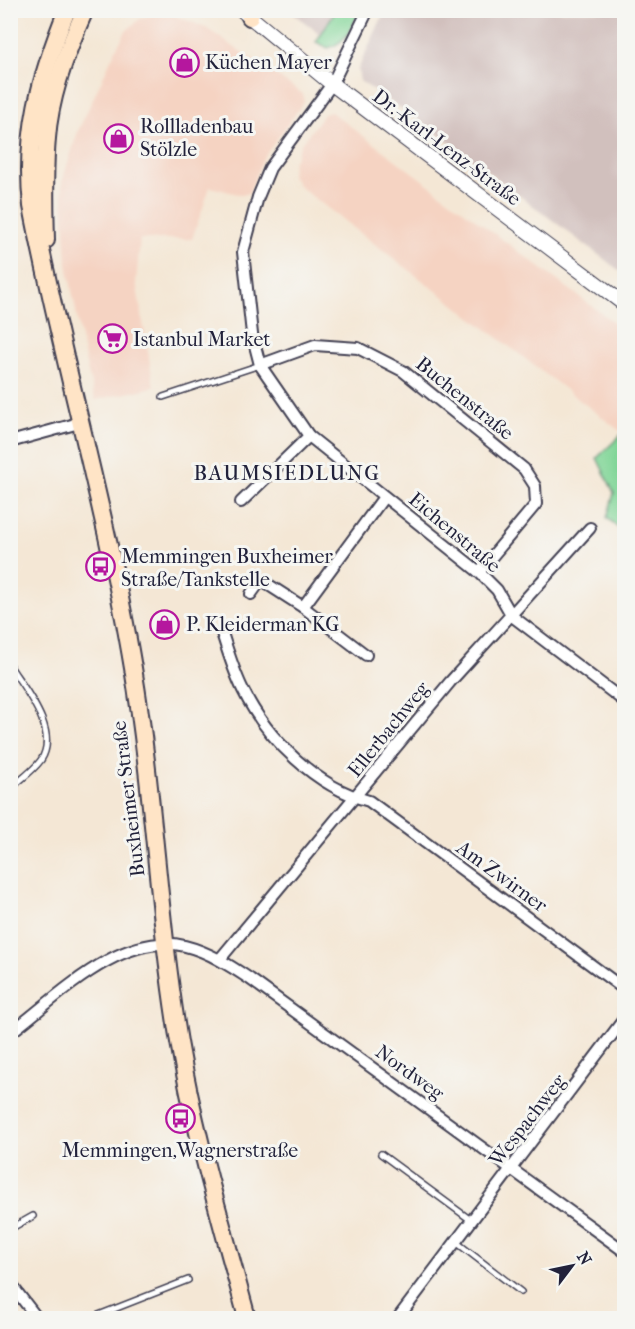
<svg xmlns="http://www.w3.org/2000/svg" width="635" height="1329" viewBox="0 0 635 1329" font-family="'IM FELL French Canon',serif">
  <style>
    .built { fill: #f5d3c2 }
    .industrial { fill: #d1c0bd }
    .green { fill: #82d698; stroke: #527c6a; stroke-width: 1.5 }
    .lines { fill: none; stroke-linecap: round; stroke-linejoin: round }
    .service-casing { stroke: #424052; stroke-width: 8 }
    .minor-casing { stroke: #424052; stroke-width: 14 }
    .tertiary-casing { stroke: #424052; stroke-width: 16 }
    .secondary-casing { stroke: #424052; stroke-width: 20 }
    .service { stroke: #fff; stroke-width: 5 }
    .minor { stroke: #fff; stroke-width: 10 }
    .tertiary { stroke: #fff; stroke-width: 14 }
    .secondary { stroke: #ffe4c6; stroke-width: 16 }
    .labels { text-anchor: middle; stroke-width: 6; stroke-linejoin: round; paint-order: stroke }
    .poi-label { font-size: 20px; fill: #22223b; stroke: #f6f6f2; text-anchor: start }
    .street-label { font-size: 20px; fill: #22223b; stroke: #f6f6f2 }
    .neighbourhood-label { font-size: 21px; letter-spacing: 1.5px; fill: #22223b; stroke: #f6f6f2 }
  </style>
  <rect width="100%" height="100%" fill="#f6f6f2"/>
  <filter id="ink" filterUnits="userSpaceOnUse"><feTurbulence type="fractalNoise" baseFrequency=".0167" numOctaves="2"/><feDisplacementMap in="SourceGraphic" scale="12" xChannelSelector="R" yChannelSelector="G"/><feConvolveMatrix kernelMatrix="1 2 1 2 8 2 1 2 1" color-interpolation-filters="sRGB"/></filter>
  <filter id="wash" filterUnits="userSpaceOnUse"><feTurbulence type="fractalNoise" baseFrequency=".008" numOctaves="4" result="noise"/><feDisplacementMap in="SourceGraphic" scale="24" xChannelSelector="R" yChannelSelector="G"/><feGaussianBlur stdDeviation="1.35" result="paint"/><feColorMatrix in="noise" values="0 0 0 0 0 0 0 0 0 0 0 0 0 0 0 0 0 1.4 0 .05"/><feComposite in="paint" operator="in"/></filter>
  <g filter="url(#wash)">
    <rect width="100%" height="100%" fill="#f4e7d5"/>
    <g class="built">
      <polygon points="153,14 171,14 206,28 303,94 304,102 263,158 249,193 242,195 210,187 192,239 140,239 136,282 154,387 95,400 86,364 67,264 62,182 78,131 116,49 126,31 140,19"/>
      <polygon points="331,112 624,330 624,434 300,187 291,175 293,163 301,144 324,114"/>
    </g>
    <g class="industrial">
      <polygon points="290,11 336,11 320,34"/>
      <polygon points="385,11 624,11 624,274 430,128 360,81 358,69"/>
    </g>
    <g class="green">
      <path d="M 336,10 L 359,11 C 352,28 347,42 328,48 L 316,42 Z"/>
      <polygon points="623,433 624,434 624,532 607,518 614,493 597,458"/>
    </g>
  </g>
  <g filter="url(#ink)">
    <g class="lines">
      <defs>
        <g id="service">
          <polyline points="163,397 260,365"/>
          <path d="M 10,666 C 25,690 60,731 41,760 C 33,771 20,780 10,789"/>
          <polyline points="615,694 624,682"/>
          <polyline points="381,1154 472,1221"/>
          <polyline points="10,1229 33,1216"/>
          <polyline points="456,1242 521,1292"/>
          <polyline points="91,1318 188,1280"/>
        </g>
        <g id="minor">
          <polyline points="368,10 332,84 270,168 258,197 243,252 252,334 260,365 309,436 479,572 497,590 512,616 624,701"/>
          <polyline points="260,365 315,345 358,348 403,371 524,469 535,486 536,504 479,572"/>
          <polyline points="10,442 79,423"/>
          <polyline points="241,502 309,436"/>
          <polyline points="251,594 261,580 303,607 366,655"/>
          <polyline points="303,607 384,497"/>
          <path d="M 222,633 C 228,652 234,672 243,690 C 267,739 316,787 369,801 L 624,989"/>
          <polyline points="220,959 450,682 590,528"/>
          <path d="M 10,1033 C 58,997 120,931 185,946 C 209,952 229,965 250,979 L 624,1251"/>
          <polyline points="10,1283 37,1318"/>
          <polyline points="398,1318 624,1019"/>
        </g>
        <polyline id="tertiary" points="243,11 332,84 624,304"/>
        <g id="secondary">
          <path d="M 67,10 C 40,76 24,135 32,206 C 62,361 107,513 133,668 C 154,792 158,918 179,1042 C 195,1135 223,1227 247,1318"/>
          <polyline points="248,10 250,17"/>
          <path d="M 46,240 C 45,206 44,172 47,138 C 50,95 67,50 85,10"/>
        </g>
      </defs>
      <use href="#service" class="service-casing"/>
      <use href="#minor" class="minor-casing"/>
      <use href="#tertiary" class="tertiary-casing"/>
      <use href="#secondary" class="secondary-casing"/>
      <use href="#service" class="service"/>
      <use href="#minor" class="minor"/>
      <use href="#tertiary" class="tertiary"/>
      <use href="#secondary" class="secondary"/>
    </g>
  </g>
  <defs>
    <symbol id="shop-ring" viewBox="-11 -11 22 22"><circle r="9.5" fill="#f6f6f2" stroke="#b5179e" stroke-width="1.5"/><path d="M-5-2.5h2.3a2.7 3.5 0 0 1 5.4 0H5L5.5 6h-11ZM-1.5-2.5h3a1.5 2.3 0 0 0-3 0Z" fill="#b5179e"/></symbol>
    <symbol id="supermarket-ring" viewBox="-11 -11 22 22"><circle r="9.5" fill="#f6f6f2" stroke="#b5179e" stroke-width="1.5"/><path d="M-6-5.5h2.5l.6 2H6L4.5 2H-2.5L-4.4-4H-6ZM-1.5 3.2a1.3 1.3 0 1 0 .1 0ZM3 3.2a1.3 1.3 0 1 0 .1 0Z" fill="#b5179e"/></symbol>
    <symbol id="bus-ring" viewBox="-11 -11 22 22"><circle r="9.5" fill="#f6f6f2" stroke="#b5179e" stroke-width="1.5"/><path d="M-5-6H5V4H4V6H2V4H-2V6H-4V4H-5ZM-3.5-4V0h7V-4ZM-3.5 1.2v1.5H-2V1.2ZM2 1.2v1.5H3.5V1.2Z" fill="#b5179e"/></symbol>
  </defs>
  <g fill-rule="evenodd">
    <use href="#shop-ring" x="168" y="46" width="33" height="33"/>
    <use href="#shop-ring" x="102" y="122" width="33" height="33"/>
    <use href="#supermarket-ring" x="96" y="322" width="33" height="33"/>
    <use href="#bus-ring" x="84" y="550" width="33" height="33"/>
    <use href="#shop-ring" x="148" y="608" width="33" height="33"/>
    <use href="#bus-ring" x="164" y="1102" width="33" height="33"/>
  </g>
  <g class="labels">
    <g class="poi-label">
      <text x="205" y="69">Küchen Mayer</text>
      <text x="140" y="133">Rollladenbau<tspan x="140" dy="23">Stölzle</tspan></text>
      <text x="133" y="346">Istanbul Market</text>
      <text x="121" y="563">Memmingen Buxheimer<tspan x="121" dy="23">Straße/Tankstelle</tspan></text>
      <text x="186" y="631">P. Kleiderman KG</text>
      <text x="180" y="1157" text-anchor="middle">Memmingen,Wagnerstraße</text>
    </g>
    <g class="street-label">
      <text transform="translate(447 147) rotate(37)" y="7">Dr.-Karl-Lenz-Straße</text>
      <text transform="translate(465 398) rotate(39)" y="7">Buchenstraße</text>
      <text transform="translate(455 532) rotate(40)" y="7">Eichenstraße</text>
      <text transform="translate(388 729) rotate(-51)" y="7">Ellerbachweg</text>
      <text transform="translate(128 799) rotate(-97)" y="7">Buxheimer Straße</text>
      <text transform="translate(502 876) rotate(36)" y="7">Am Zwirner</text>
      <text transform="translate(410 1072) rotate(36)" y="7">Nordweg</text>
      <text transform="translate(527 1120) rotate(-52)" y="7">Wespachweg</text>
    </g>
    <g class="neighbourhood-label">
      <text x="287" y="480">BAUMSIEDLUNG</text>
    </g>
  </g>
  <rect width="635" height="1329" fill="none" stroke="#f6f6f2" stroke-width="36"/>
  <g transform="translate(572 1266) rotate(58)" stroke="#f6f6f2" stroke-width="4.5" paint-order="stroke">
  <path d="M0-4.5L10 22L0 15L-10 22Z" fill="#22223b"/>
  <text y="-9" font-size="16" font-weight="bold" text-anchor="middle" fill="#22223b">N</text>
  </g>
</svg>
